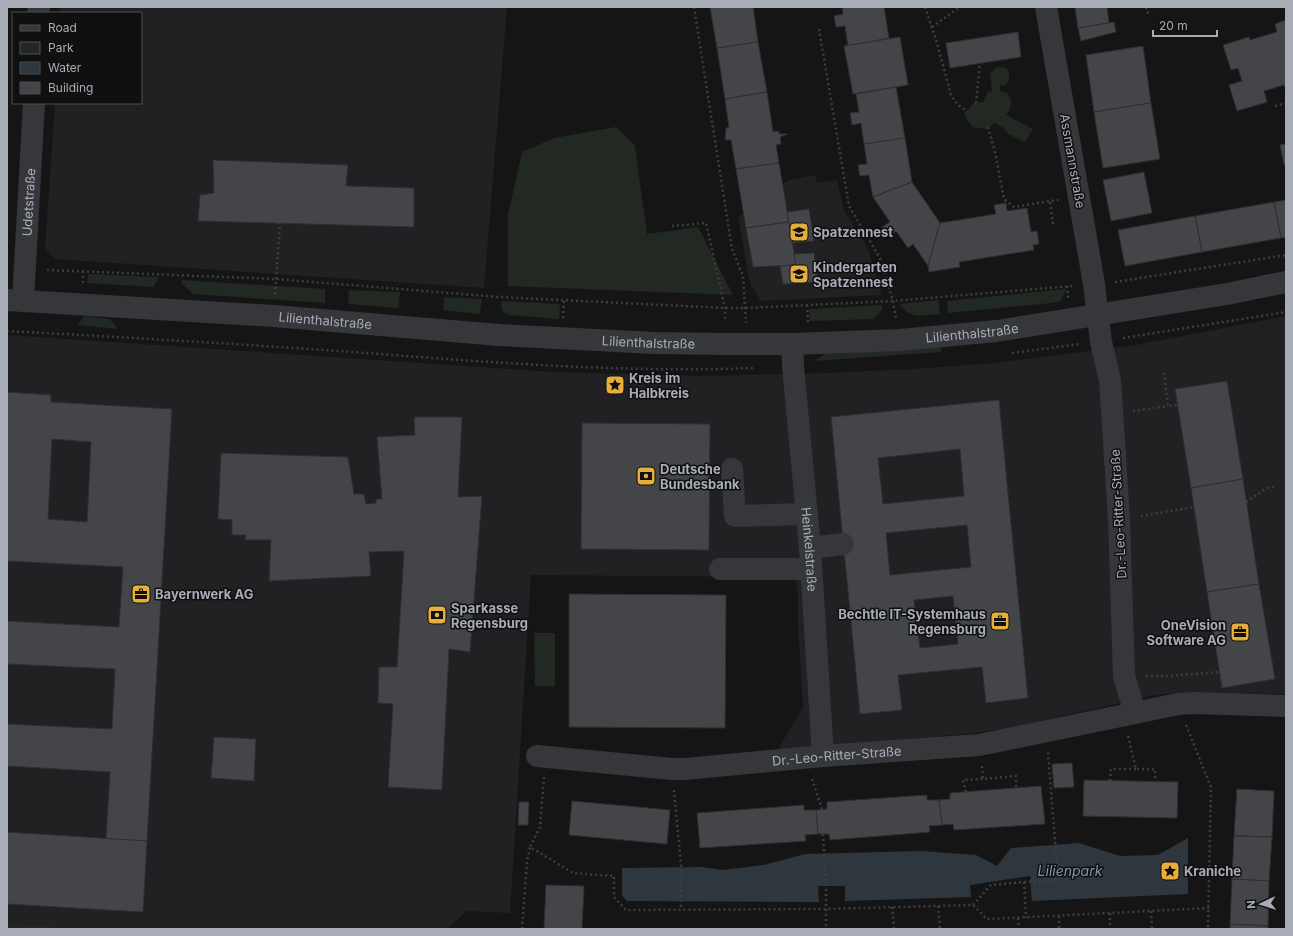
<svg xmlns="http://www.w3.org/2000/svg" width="1293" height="936" viewBox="0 0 1293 936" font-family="Inter,sans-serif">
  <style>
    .built { fill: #212123 }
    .green { fill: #212922 }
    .water { fill: #2f373e }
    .building { fill: #444549; stroke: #2f2f32; fill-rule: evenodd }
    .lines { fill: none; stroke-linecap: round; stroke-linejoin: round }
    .path { stroke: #3c3e42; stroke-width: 2.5; stroke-dasharray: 2 3; stroke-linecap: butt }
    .minor { stroke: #36373b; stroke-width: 22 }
    .labels { text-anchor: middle; stroke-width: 3; stroke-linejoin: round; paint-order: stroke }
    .street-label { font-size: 13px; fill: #a7acb6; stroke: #101011 }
    .poi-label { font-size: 13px; font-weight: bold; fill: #a7acb6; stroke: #101011; text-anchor: start }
    .water-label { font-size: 14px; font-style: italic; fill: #8099af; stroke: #101011 }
  </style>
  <rect width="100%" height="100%" fill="#151516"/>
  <g class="built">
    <polygon points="61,7 507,7 484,288 55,259 45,248 55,103 141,103 141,13 60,13"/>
    <polygon points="815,175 817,183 837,180 844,210 867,247 882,295 761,301 750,284 738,217 789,180"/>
    <polygon points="1286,316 1286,694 1179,693 1155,695 1019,726 975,733 777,751 803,707 798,624 798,595 795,573 768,577 531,575 510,913 467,911 447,929 86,929 7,923 7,335 553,372 706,376 827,373 912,369 995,363 1136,345"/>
  </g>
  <g class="green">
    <polygon points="997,67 1002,67 1007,69 1009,75 1009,81 1005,85 1000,86 1000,91 1007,93 1011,101 1010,110 1006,115 1033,129 1025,142 1008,134 1004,128 995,123 986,129 973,127 967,120 964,112 970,108 974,103 983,102 988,92 992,91 990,74"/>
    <polygon points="616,127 635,146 647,234 698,227 733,295 508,286 508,215 522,152 554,138"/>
    <polygon points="88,274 158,277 154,287 87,283"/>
    <polygon points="182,280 325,289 325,303 193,294 181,283"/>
    <polygon points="1066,289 1061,301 1052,303 948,313 947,301"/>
    <polygon points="349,290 400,292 398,308 348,304"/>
    <polygon points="444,297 482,299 480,314 443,310"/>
    <path d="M 938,300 L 940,314 C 925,315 908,320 900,304 Z"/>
    <polygon points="501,301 560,304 559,319 509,315 502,311"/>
    <polygon points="883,305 881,311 874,319 810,321 809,309"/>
    <polygon points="85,316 110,319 118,329 77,325"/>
    <polygon points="941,344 941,352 814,361 833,349"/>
    <polygon points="534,633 555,633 555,686 535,686"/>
    <polygon points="7,923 86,929 7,929"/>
  </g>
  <polygon class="water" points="1188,838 1188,894 1032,901 1030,876 970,885 971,897 845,901 845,886 818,886 819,902 627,901 622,895 622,868 702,867 722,870 764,865 805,854 921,851 976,855 997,866 1011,848 1079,843 1120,856 1158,855"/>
  <g class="building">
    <polygon points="710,7 753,7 758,42 717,48"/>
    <polygon points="842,7 884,7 889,38 848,46 845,26 836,27 834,16 843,14"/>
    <polygon points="1075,7 1107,7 1109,23 1078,28"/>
    <polygon points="1286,20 1286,89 1284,85 1264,91 1267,102 1237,111 1229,85 1242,81 1238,68 1231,70 1223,45 1249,37 1250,40 1277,32 1275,24"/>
    <polygon points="1114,22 1116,32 1081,41 1078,28"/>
    <polygon points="1018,32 1021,57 950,68 946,43"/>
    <polygon points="900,37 908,85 853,94 844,46"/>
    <polygon points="758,42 767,92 725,99 717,48"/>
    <polygon points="1143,46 1151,103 1094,112 1086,55"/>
    <polygon points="896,87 905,138 864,144 861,123 852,125 850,113 859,112 856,94"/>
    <polygon points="767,92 773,132 779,131 779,134 788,134 780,137 781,144 776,145 779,163 736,169 731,140 725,140 726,128 729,127 725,99"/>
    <polygon points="1151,103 1160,159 1103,168 1094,112"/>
    <polygon points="905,138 912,182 873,197 869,175 860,176 858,165 867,164 864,144"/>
    <polygon points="1286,144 1286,164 1284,165 1280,145"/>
    <polygon points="213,160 348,165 346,186 414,188 414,227 198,221 200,195 214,193"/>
    <polygon points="779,163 789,222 746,228 736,169"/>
    <polygon points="1144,172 1152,213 1111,221 1103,180"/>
    <polygon points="912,182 940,223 928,266 913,244 908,248 896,231 888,237 882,227 890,222 873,197"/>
    <polygon points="1286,200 1286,237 1281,238 1274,202"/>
    <polygon points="1274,202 1281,238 1202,252 1195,216"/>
    <polygon points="1006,203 1007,211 1027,208 1031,232 1037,231 1039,244 1033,245 1034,250 959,262 960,267 929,272 928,266 940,223 996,214 994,205"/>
    <polygon points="809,209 814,241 792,243 787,212"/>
    <polygon points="1195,216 1202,252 1125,266 1118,230"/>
    <polygon points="789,222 796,265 753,267 746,228"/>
    <polygon points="814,253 818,282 783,284 780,266 796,265 794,254"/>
    <polygon points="1227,381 1243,479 1191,488 1175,389"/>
    <path d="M 7,392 L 51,395 L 51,402 L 172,409 L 147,841 L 106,839 L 110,772 L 7,766 L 7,724 L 112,729 L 115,669 L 7,664 L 7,621 L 119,627 L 123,567 L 7,561 ZM 52,439 L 91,442 L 87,522 L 48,519 Z"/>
    <path d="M 999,400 L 1028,698 L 986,703 L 982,667 L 898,675 L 902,710 L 860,714 L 831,417 ZM 960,449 L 964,496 L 883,504 L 878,458 ZM 967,525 L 971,567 L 890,575 L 886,533 ZM 953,596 L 958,644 L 920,648 L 914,600 Z"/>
    <polygon points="414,417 462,417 458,497 482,496 470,652 449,649 442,790 388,787 393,704 378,703 379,667 397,667 404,551 369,552 371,576 269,581 271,540 245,540 246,535 232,535 232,520 218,519 221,453 348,457 354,494 364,494 366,504 376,503 376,499 382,499 377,437 415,435"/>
    <polygon points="582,423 710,424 709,550 581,549"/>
    <polygon points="1243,479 1259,584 1207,592 1191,488"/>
    <polygon points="1259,584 1275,679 1222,688 1207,592"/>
    <polygon points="569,594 726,595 725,728 569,727"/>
    <polygon points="214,737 256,739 254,781 211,778"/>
    <polygon points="1072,763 1074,787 1054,788 1052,764"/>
    <polygon points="1084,780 1178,782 1177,818 1083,816"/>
    <polygon points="1041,786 1045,824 954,830 953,824 942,825 939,800 950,799 950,793"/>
    <polygon points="1237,789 1274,791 1272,837 1234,836"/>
    <polygon points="927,795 927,800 939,800 942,825 929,826 930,832 830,840 829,834 818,834 816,810 827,809 827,802"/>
    <polygon points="572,801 670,810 667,844 569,835"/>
    <polygon points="519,802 529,802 528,825 518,825"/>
    <polygon points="804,805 804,810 816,810 818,834 805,835 806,841 700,848 697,813"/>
    <polygon points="7,832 147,841 143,912 7,904"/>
    <polygon points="1234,836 1272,837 1269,881 1232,879"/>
    <polygon points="1232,879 1269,881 1268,926 1230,924"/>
    <polygon points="546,885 584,886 582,929 544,929"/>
    <polygon points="1230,924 1268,926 1268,929 1230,929"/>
  </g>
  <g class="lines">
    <g class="path">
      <polyline points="694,7 732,249 743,276 746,323"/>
      <polyline points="925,7 937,43 951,95 958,105 967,111"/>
      <polyline points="1146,7 1149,16"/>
      <polyline points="932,27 960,7"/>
      <polyline points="819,29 849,206 880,258 893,301 896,319"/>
      <polyline points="976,103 980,63"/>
      <polyline points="1275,106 1286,103"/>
      <polyline points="988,127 995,152 1004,199 1014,207 1050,201"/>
      <polyline points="1053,224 1050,201 1059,200"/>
      <polyline points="672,226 706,223 725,308 725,322"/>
      <polyline points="47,270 276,279 499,297 725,308 745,308 893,301 1072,286"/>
      <polyline points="1115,282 1286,255"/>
      <polyline points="83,283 83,271"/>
      <polyline points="1067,286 1068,298"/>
      <polyline points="275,294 280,223"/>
      <polyline points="807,305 808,323"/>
      <polyline points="563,318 564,300"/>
      <path d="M 7,331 C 122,337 237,344 352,352 C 486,362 619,373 753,368"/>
      <polyline points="1123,338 1286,312"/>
      <polyline points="1012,353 1080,344"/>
      <polyline points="1164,373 1168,406 1177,405"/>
      <polyline points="1133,411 1168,406"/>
      <polyline points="1246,502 1267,488 1274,487"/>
      <polyline points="1141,516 1194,507"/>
      <polyline points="1146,676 1168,676 1220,672"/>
      <polyline points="1186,725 1211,787 1208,929"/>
      <polyline points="1128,736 1136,769 1155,769 1155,781"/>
      <polyline points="982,766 983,779 1016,776 1016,788"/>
      <polyline points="544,777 540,827 530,847 573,873 614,876 614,897 626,910 825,909 973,905 987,919 1209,908"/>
      <polyline points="812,779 822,809"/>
      <polyline points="1110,781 1111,769 1136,769"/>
      <polyline points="674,790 681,865 681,910"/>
      <polyline points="966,792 963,780 983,779"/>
      <polyline points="823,834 826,886 826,929"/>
      <polyline points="1024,882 1058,880 1048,752"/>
      <polyline points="973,905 991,885 1024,882 1026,918"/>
      <polyline points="938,906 940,929"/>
      <polyline points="892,907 894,929"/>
      <polyline points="1151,911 1152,929"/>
      <polyline points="1110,913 1110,929"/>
      <polyline points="1059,916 1059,929"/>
      <polyline points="1018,918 1019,929"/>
      <polyline points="522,929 527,862 530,847"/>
    </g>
    <g class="minor">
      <polyline points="38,13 39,7"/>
      <path id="s1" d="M 7,300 L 274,316 L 499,335 L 655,343 L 725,344 L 792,344 L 900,340 L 997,331 L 1227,294 L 1286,282"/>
      <path id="s2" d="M 23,301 L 34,103"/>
      <path id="s3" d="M 792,344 L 793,366 L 810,548 L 823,756"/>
      <polyline points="732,469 735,516 807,514"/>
      <polyline points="810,548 843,544"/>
      <polyline points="720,569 810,569"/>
      <polyline points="1135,713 1178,704 1194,703 1286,706"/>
      <path id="s4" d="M 537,756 L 672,769 L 685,769 L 823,756 L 979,745 L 1135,713 L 1124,676 L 1119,519 L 1110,380 L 1101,342 L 1094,284 L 1046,7"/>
    </g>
  </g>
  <defs>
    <symbol id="school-square" viewBox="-11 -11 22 22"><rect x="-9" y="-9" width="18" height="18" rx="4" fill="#e8ae3b" stroke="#101011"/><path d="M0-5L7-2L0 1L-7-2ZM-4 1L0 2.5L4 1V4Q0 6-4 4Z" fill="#111"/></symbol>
    <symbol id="sight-square" viewBox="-11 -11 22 22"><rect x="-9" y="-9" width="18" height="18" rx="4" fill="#e8ae3b" stroke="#101011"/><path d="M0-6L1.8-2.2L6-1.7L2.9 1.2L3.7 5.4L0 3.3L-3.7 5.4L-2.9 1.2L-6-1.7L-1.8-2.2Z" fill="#111"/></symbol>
    <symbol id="bank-square" viewBox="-11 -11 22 22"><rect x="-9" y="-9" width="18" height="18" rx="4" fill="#e8ae3b" stroke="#101011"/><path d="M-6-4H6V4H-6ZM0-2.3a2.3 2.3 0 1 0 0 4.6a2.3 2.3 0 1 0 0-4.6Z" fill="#111"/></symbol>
    <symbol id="office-square" viewBox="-11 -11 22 22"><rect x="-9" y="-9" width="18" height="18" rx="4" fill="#e8ae3b" stroke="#101011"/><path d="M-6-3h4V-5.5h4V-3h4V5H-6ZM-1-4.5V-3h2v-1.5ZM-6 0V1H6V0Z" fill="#111"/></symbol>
  </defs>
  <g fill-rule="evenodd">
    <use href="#school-square" x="788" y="221" width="22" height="22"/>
    <use href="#school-square" x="788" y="263" width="22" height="22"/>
    <use href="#sight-square" x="604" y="374" width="22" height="22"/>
    <use href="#bank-square" x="635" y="465" width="22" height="22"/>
    <use href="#office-square" x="130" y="583" width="22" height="22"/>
    <use href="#bank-square" x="426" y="604" width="22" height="22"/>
    <use href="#office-square" x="989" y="610" width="22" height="22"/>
    <use href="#office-square" x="1229" y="621" width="22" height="22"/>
    <use href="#sight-square" x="1159" y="860" width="22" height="22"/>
  </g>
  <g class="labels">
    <g class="street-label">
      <text transform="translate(1073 161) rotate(80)" y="5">Assmannstraße</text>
      <text dy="5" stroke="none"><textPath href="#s2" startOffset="99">Udetstraße</textPath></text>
      <text dy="5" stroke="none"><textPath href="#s1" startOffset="319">Lilienthalstraße</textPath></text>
      <text dy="5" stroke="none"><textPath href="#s1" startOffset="967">Lilienthalstraße</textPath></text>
      <text dy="5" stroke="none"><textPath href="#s1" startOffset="643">Lilienthalstraße</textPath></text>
      <text transform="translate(1118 514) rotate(-93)" y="5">Dr.-Leo-Ritter-Straße</text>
      <text dy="5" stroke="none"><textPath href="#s3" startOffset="206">Heinkelstraße</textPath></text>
      <text dy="5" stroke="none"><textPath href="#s4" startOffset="301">Dr.-Leo-Ritter-Straße</textPath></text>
    </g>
    <g class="poi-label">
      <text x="813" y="237">Spatzennest</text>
      <text x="813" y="272">Kindergarten<tspan x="813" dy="15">Spatzennest</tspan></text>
      <text x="629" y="383">Kreis im<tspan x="629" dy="15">Halbkreis</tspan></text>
      <text x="660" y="474">Deutsche<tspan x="660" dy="15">Bundesbank</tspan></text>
      <text x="155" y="599">Bayernwerk AG</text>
      <text x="451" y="613">Sparkasse<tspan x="451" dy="15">Regensburg</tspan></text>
      <text x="986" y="619" text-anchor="end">Bechtle IT-Systemhaus<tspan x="986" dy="15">Regensburg</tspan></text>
      <text x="1226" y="630" text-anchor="end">OneVision<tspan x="1226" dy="15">Software AG</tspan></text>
      <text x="1184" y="876">Kraniche</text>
    </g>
    <g class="water-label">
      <text x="1070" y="876">Lilienpark</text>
    </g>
  </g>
  <rect width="1293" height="936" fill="none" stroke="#a7acb6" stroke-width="16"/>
  <rect x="12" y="12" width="130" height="92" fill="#101011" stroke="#4c4e53"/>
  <rect x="20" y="25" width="20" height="6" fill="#36373b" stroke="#4c4e53"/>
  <text x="48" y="32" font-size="12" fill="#a7acb6">Road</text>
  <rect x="20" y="42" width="20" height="12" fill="#212922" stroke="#4c4e53"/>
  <text x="48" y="52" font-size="12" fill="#a7acb6">Park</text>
  <rect x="20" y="62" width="20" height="12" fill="#2f373e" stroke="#4c4e53"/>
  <text x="48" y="72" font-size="12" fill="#a7acb6">Water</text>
  <rect x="20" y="82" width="20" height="12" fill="#444549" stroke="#4c4e53"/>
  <text x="48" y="92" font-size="12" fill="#a7acb6">Building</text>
  <g transform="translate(1261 904) rotate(266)" stroke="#101011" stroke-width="3" paint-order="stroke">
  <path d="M0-3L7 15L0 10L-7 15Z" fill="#a7acb6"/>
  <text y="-6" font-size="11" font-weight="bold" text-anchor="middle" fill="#a7acb6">N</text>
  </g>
  <path d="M1153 30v6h64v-6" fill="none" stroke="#a7acb6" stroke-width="2"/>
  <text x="1159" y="30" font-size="12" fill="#a7acb6" stroke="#101011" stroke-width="3" paint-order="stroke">20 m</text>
</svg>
